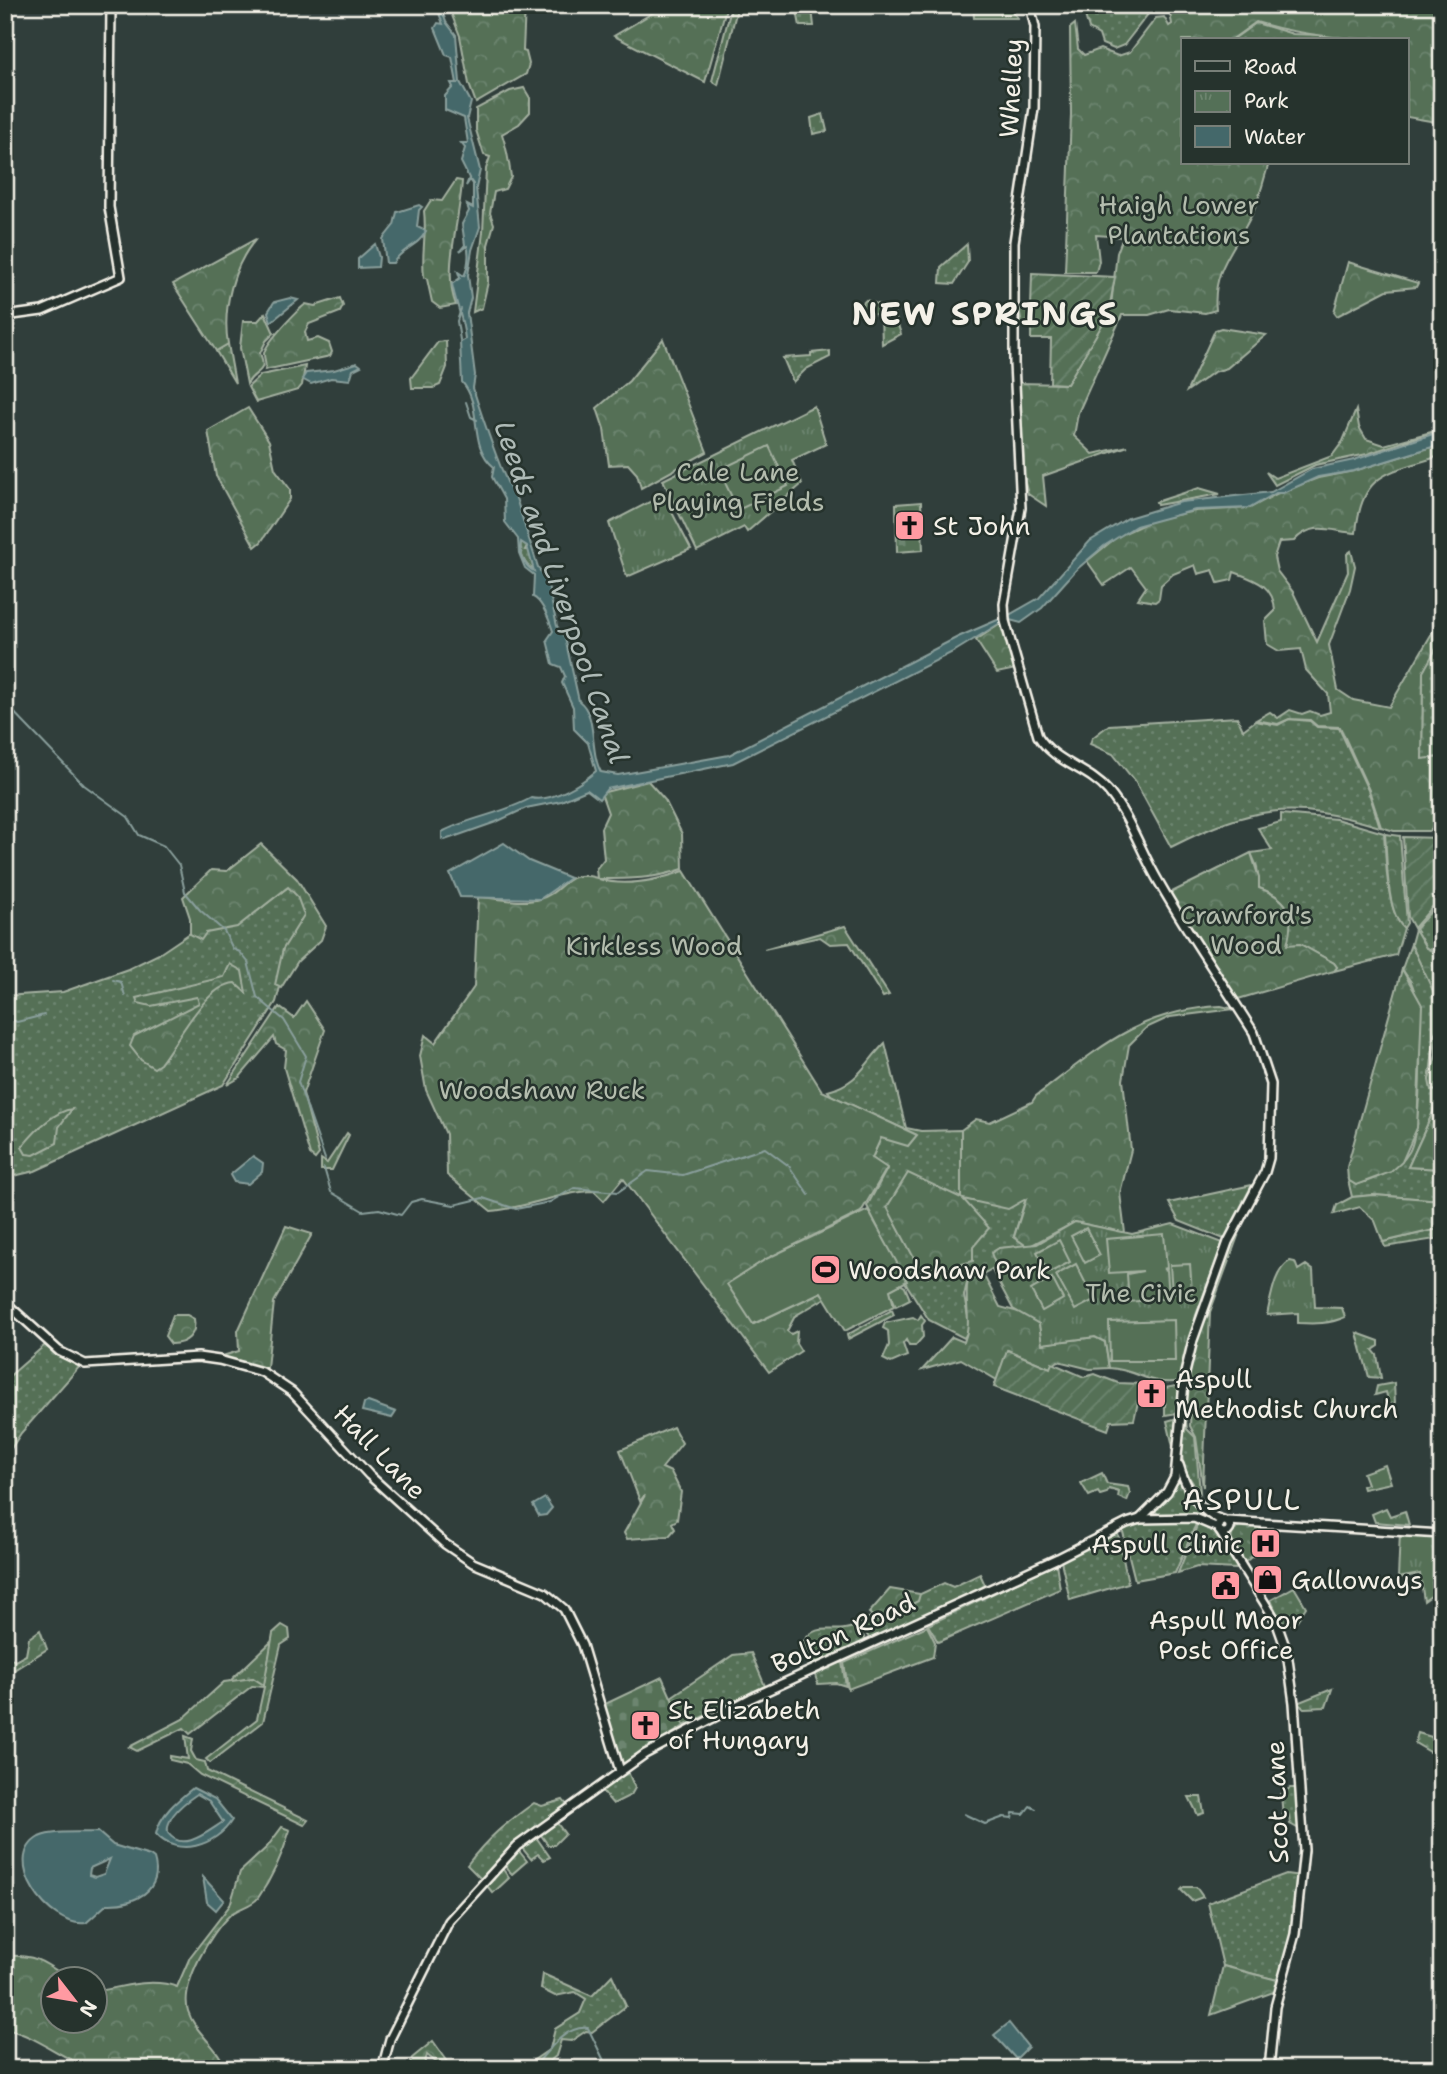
<svg xmlns="http://www.w3.org/2000/svg" width="1447" height="2074" viewBox="0 0 1447 2074" font-family="'Shantell Sans',sans-serif">
  <style>
    .grass { fill: url(#grass-dots); stroke: #a4b0a0; stroke-width: 2 }
    .forest { fill: url(#forest-crowns); stroke: #a4b0a0; stroke-width: 2 }
    .cemetery { fill: url(#cemetery-stones); stroke: #a4b0a0; stroke-width: 2 }
    .park { fill: url(#park-tufts); stroke: #a4b0a0; stroke-width: 2 }
    .garden { fill: url(#garden-furrows); stroke: #a4b0a0; stroke-width: 2 }
    .pitch { fill: #547057; stroke: #a4b0a0; stroke-width: 2 }
    .water { fill: #44686a; stroke: #8a9f9c; stroke-width: 2; fill-rule: evenodd }
    .lines { fill: none; stroke-linecap: round; stroke-linejoin: round }
    .stream { stroke: #8a9f9c; stroke-width: 2 }
    .secondary-casing { stroke: #f4f1e8; stroke-width: 12 }
    .secondary { stroke: #26332d; stroke-width: 7 }
    .labels { text-anchor: middle; stroke-width: 5; stroke-linejoin: round; paint-order: stroke }
    .street-label { font-size: 26px; fill: #f4f1e8; stroke: #26332d }
    .park-label { font-size: 26px; fill: #b4bdae; stroke: #26332d }
    .poi-label { font-size: 26px; fill: #f4f1e8; stroke: #26332d; text-anchor: start }
    .water-label { font-size: 28px; font-style: italic; fill: #aebab6; stroke: #26332d }
    .quarter-label { font-size: 30px; letter-spacing: 2px; fill: #f4f1e8; stroke: #26332d }
    .district-label { font-size: 33px; font-weight: bold; letter-spacing: 2px; fill: #f4f1e8; stroke: #26332d }
  </style>
  <defs>
    <pattern id="grass-dots" width="8" height="8" patternUnits="userSpaceOnUse" patternTransform="scale(1.75)"><rect width="8" height="8" fill="#547057"/><path d="M2 2h.1M6 6h.1" fill="none" stroke="#6d856f" stroke-width="1.8" stroke-linecap="round"/></pattern>
    <pattern id="forest-crowns" width="20" height="18" patternUnits="userSpaceOnUse" patternTransform="scale(1.75)"><rect width="20" height="18" fill="#547057"/><path d="M2 6a3 3 0 1 1 6 0M12 15a3 3 0 1 1 6 0" fill="none" stroke="#6d856f"/></pattern>
    <pattern id="cemetery-stones" width="16" height="16" patternUnits="userSpaceOnUse" patternTransform="scale(1.75)"><rect width="16" height="16" fill="#547057"/><path d="M2 7V4a2 2 0 0 1 4 0v3zM10 15v-3a2 2 0 0 1 4 0v3z" fill="#6d856f"/></pattern>
    <pattern id="park-tufts" width="24" height="20" patternUnits="userSpaceOnUse" patternTransform="scale(1.75)"><rect width="24" height="20" fill="#547057"/><path d="M3 7l-1-3M5 7V3M7 7l1-3M15 17l-1-3M17 17v-4M19 17l1-3" fill="none" stroke="#6d856f"/></pattern>
    <pattern id="garden-furrows" width="10" height="10" patternUnits="userSpaceOnUse" patternTransform="scale(1.75)"><rect width="10" height="10" fill="#547057"/><path d="M-1 1l2-2M0 10L10 0M9 11l2-2" fill="none" stroke="#6d856f"/></pattern>
  </defs>
  <rect width="100%" height="100%" fill="#303e3b"/>
  <filter id="ink" filterUnits="userSpaceOnUse"><feTurbulence type="fractalNoise" baseFrequency=".0143" numOctaves="2"/><feDisplacementMap in="SourceGraphic" scale="14" xChannelSelector="R" yChannelSelector="G"/><feConvolveMatrix kernelMatrix="1 2 1 2 8 2 1 2 1" color-interpolation-filters="sRGB"/></filter>
  <g filter="url(#ink)">
    <g class="grass">
      <polygon points="1082,5 1129,5 1148,14 1124,45 1114,49 1102,44 1099,35 1089,29"/>
      <polygon points="812,9 814,26 800,26 797,11"/>
      <polygon points="1256,23 1293,34 1322,35 1320,40 1232,40"/>
      <polygon points="823,114 827,131 813,134 811,118"/>
      <polygon points="967,244 968,262 954,284 940,283 941,267"/>
      <polygon points="866,300 893,310 901,334 882,344 881,314 861,315 861,305"/>
      <polygon points="228,344 235,383 216,351"/>
      <polygon points="830,351 830,357 806,369 793,382 783,358 811,356 811,353"/>
      <path d="M 521,541 L 527,546 L 525,550 L 529,550 L 535,570 C 524,567 519,552 521,541 Z"/>
      <polygon points="1442,638 1442,757 1422,759 1423,671"/>
      <path d="M 1237,717 L 1243,730 L 1255,721 L 1278,725 L 1289,719 L 1310,721 L 1317,727 L 1339,728 L 1368,790 L 1380,827 C 1291,800 1253,806 1171,847 L 1136,783 L 1113,754 L 1090,744 L 1092,738 L 1109,725 Z"/>
      <path d="M 1281,814 L 1336,819 L 1384,833 C 1386,857 1386,912 1404,928 L 1396,955 L 1334,971 L 1337,967 L 1334,963 L 1300,944 L 1287,946 C 1291,913 1293,900 1259,888 L 1257,867 L 1251,853 L 1272,850 L 1258,828 L 1281,822 Z"/>
      <polygon points="292,884 322,926 289,953 276,1002 223,1085 35,1171 5,1178 5,996 63,992 128,969 159,954 214,917 256,912"/>
      <polygon points="1442,899 1442,956 1426,948 1415,929"/>
      <path d="M 1411,944 L 1435,992 L 1442,1019 C 1432,1038 1433,1059 1429,1080 L 1438,1091 L 1439,1099 L 1408,1167 L 1442,1169 L 1442,1200 L 1373,1195 L 1352,1197 L 1348,1180 L 1356,1185 C 1377,1178 1397,1172 1409,1152 C 1423,1127 1424,1008 1411,982 C 1409,978 1404,973 1402,969 Z"/>
      <path d="M 885,1043 L 906,1128 L 921,1131 L 961,1130 L 961,1198 L 1026,1198 L 1014,1236 L 1028,1247 L 999,1248 L 997,1266 L 967,1283 L 964,1296 L 970,1328 L 964,1338 L 929,1320 L 905,1282 L 867,1206 L 887,1169 L 872,1158 L 881,1137 L 917,1135 L 832,1096 L 828,1091 C 860,1082 863,1065 885,1043 Z"/>
      <polygon points="1252,1185 1224,1239 1179,1221 1169,1203"/>
      <polygon points="1442,1228 1442,1238 1385,1247 1383,1242"/>
      <polygon points="1232,1236 1238,1236 1210,1312 1201,1326"/>
      <polygon points="1357,1333 1379,1341 1379,1346 1373,1350 1377,1355 1381,1378 1369,1377"/>
      <polygon points="45,1345 57,1356 81,1365 21,1433 7,1455 5,1380"/>
      <polygon points="1181,1385 1178,1413 1165,1415 1165,1388"/>
      <path d="M 1185,1412 L 1187,1429 L 1195,1437 L 1200,1492 C 1175,1464 1182,1447 1185,1412 Z"/>
      <polygon points="1177,1418 1175,1455 1167,1421"/>
      <polygon points="1181,1481 1186,1483 1201,1510 1199,1515 1159,1516 1154,1509 1172,1487"/>
      <polygon points="1156,1521 1197,1522 1175,1573 1135,1580 1122,1528"/>
      <polygon points="1199,1521 1213,1529 1238,1565 1236,1569 1197,1567 1178,1573"/>
      <polygon points="1240,1525 1278,1527 1276,1550 1272,1547 1274,1535 1260,1530 1255,1554 1244,1563 1231,1545 1232,1533"/>
      <polygon points="1117,1529 1128,1583 1070,1600 1061,1561"/>
      <polygon points="1056,1563 1060,1589 938,1642 928,1625"/>
      <polygon points="980,1574 986,1587 870,1640 860,1622 944,1583 953,1587"/>
      <polygon points="1294,1587 1306,1607 1296,1622 1282,1626 1271,1600"/>
      <path d="M 857,1625 L 866,1641 L 811,1666 L 803,1642 C 819,1619 834,1637 857,1625 Z"/>
      <polygon points="272,1641 266,1688 253,1678 229,1682"/>
      <polygon points="751,1653 765,1686 684,1726 671,1697 733,1655"/>
      <polygon points="842,1662 846,1686 836,1683 818,1684 815,1675"/>
      <polygon points="1332,1689 1326,1707 1304,1708 1297,1703"/>
      <polygon points="1418,1733 1442,1740 1442,1759 1415,1743"/>
      <polygon points="628,1772 635,1788 631,1795 613,1804 601,1790"/>
      <polygon points="1290,1788 1296,1788 1299,1829 1290,1824 1289,1815 1283,1817 1281,1794"/>
      <polygon points="1189,1797 1201,1797 1204,1813 1198,1815"/>
      <path d="M 563,1800 L 567,1805 L 516,1843 L 482,1880 L 467,1865 C 488,1837 506,1823 534,1803 L 542,1806 Z"/>
      <polygon points="557,1823 565,1834 554,1845 548,1845 541,1835"/>
      <polygon points="536,1837 550,1857 544,1860 538,1854 531,1859 522,1848"/>
      <polygon points="519,1851 527,1861 512,1874 503,1864"/>
      <polygon points="502,1868 509,1878 493,1893 487,1886"/>
      <polygon points="1286,1874 1301,1876 1294,1936 1281,1981 1223,1966 1208,1903"/>
      <polygon points="543,1974 592,1996 612,1975 626,2006 592,2032 586,2031 571,2041 561,2040 556,2056 540,2069 530,2069 534,2060 550,2049 555,2029 580,2013 586,1999 575,1992 555,1996 541,1989"/>
    </g>
    <g class="forest">
      <polygon points="448,5 525,5 523,51 526,52 529,64 526,74 476,103 469,84 460,36"/>
      <polygon points="666,5 727,5 705,82 614,36"/>
      <polygon points="732,5 738,5 718,85 712,81"/>
      <polygon points="973,5 1006,5 1018,18 974,18"/>
      <path d="M 1185,5 L 1442,5 L 1442,123 L 1407,117 L 1407,40 C 1355,40 1305,37 1256,22 L 1231,40 L 1183,40 L 1183,163 L 1269,163 C 1263,181 1259,203 1249,220 C 1233,251 1212,271 1216,310 L 1205,313 L 1169,309 L 1149,315 L 1122,315 L 1078,413 L 1074,436 L 1093,454 L 1128,446 L 1043,476 L 1046,506 L 1028,494 L 1025,483 L 1019,383 L 1067,384 L 1111,306 L 1117,253 L 1123,237 L 1096,235 L 1099,261 L 1096,272 L 1065,272 L 1071,114 L 1070,28 L 1075,24 L 1078,49 L 1084,55 L 1100,49 L 1118,56 L 1130,52 L 1156,18 L 1164,17 L 1169,26 L 1172,24 L 1170,14 Z"/>
      <path d="M 524,88 L 530,98 L 530,112 L 519,124 L 502,134 C 507,149 509,161 511,177 L 505,189 L 494,192 L 490,213 L 494,224 L 488,245 L 488,282 L 482,308 L 473,312 L 483,232 L 486,169 L 490,157 L 484,155 L 476,130 L 476,109 L 510,91 Z"/>
      <path d="M 456,180 L 462,181 C 460,220 442,271 456,305 L 440,308 L 432,302 L 427,279 L 424,277 C 421,252 427,235 424,211 L 431,200 L 442,201 Z"/>
      <path d="M 256,239 C 233,265 222,309 228,344 L 216,351 L 173,284 Z"/>
      <polygon points="1348,262 1418,283 1416,287 1387,290 1337,316 1334,312"/>
      <path d="M 340,298 L 343,306 L 340,312 L 309,324 L 305,332 L 307,341 L 318,338 L 329,343 L 332,352 L 330,356 L 265,370 C 267,363 264,360 264,354 C 264,345 297,310 306,304 L 315,306 Z"/>
      <path d="M 265,313 L 274,333 L 266,341 L 260,353 C 268,375 256,368 247,384 L 240,348 L 243,321 L 258,321 Z"/>
      <polygon points="1221,328 1266,335 1227,368 1214,372 1187,391 1215,330"/>
      <polygon points="663,339 707,452 641,488 637,474 628,464 609,465 604,429 597,408 629,381"/>
      <polygon points="446,341 447,367 440,385 433,388 412,388 411,378 438,342"/>
      <polygon points="305,366 302,385 298,390 256,402 248,387 261,375"/>
      <polygon points="248,408 269,441 275,469 290,489 290,499 261,542 255,547 216,476 208,431"/>
      <polygon points="1356,410 1359,427 1366,439 1384,445 1442,429 1367,454 1315,465 1275,485 1266,472 1275,478 1332,456 1343,441"/>
      <path d="M 1442,444 L 1442,455 C 1391,473 1361,470 1356,533 C 1333,532 1313,520 1294,541 L 1279,542 L 1274,557 L 1277,571 L 1293,592 L 1317,642 L 1348,572 L 1347,554 L 1351,551 L 1355,566 L 1350,589 L 1329,645 L 1338,690 L 1353,700 L 1389,707 L 1442,616 L 1442,638 L 1423,672 L 1422,759 L 1442,757 L 1442,814 L 1430,831 L 1394,831 L 1381,827 L 1369,790 L 1340,727 L 1317,726 L 1310,720 L 1289,719 L 1278,724 L 1256,720 L 1270,712 L 1278,718 L 1290,710 L 1302,714 L 1310,711 L 1320,715 L 1330,712 L 1328,694 L 1306,670 L 1301,649 L 1279,651 L 1267,644 L 1265,621 L 1275,611 C 1274,585 1255,580 1234,572 L 1232,580 L 1218,583 L 1213,570 L 1198,574 L 1195,565 L 1173,574 L 1161,585 L 1159,599 L 1155,602 L 1138,599 L 1146,587 L 1131,567 L 1104,585 L 1087,561 L 1118,536 L 1153,520 L 1195,511 L 1250,508 L 1276,494 L 1318,478 L 1354,471 Z"/>
      <polygon points="1199,488 1220,494 1157,505 1156,502 1162,500"/>
      <polygon points="1002,623 1016,669 997,673 976,640"/>
      <path d="M 648,781 L 665,800 L 682,834 L 683,869 C 654,879 629,879 599,879 C 626,888 658,880 684,871 L 822,1091 L 917,1135 L 908,1146 L 881,1138 L 872,1158 L 887,1168 L 861,1212 L 766,1259 L 728,1284 L 754,1324 L 821,1292 L 825,1298 L 795,1316 L 787,1331 L 791,1334 L 797,1331 L 796,1343 L 801,1351 L 769,1372 L 623,1178 L 604,1201 L 594,1191 C 559,1192 527,1208 491,1211 L 447,1175 L 446,1134 L 426,1090 L 420,1056 L 425,1035 L 435,1043 L 474,987 L 478,897 C 496,898 522,904 539,899 C 564,893 564,868 597,878 L 596,869 L 604,859 L 601,828 L 608,813 L 601,793 Z"/>
      <path d="M 1385,834 L 1400,836 L 1407,923 L 1404,928 C 1386,912 1387,857 1385,834 Z"/>
      <polygon points="261,844 297,879 326,926 321,940 298,961 281,988 275,985 283,949 304,915 297,896 288,887 237,927 206,933 201,940 190,934 190,918 183,897 211,870 227,871"/>
      <path d="M 1251,853 L 1259,878 L 1259,888 C 1291,900 1295,914 1287,945 L 1300,944 L 1334,963 L 1337,967 L 1334,971 L 1238,999 L 1170,893 Z"/>
      <polygon points="845,926 889,995 883,997 849,943 830,944 820,937 764,949"/>
      <polygon points="1415,929 1426,948 1442,956 1442,1010 1411,944"/>
      <path d="M 230,964 L 242,971 L 246,993 L 235,983 C 205,985 177,1043 160,1064 L 154,1068 L 141,1060 L 130,1046 L 134,1036 L 199,1003 L 197,997 L 151,1006 L 138,1003 L 136,998 L 224,977 Z"/>
      <polygon points="1402,969 1422,1005 1417,1128 1402,1162 1391,1172 1356,1185 1348,1180 1347,1167"/>
      <polygon points="306,1001 325,1030 303,1093 319,1154 315,1159 310,1155 284,1068 286,1050 276,1044 274,1037 239,1078 227,1085 279,1007 294,1018"/>
      <path d="M 1221,1006 L 1234,1009 L 1170,1017 L 1146,1028 L 1129,1045 L 1123,1080 L 1131,1150 L 1120,1193 L 1125,1233 L 1075,1222 L 1028,1247 L 1014,1237 L 1026,1199 L 1008,1209 L 963,1199 L 989,1228 L 973,1247 L 973,1261 L 923,1275 L 887,1207 L 908,1173 L 961,1198 L 961,1130 L 976,1119 L 990,1122 L 1032,1102 L 1036,1096 C 1098,1049 1139,1010 1221,1006 Z"/>
      <polygon points="1442,1019 1442,1169 1408,1167 1439,1099 1438,1091 1431,1090 1429,1080 1436,1055 1434,1035"/>
      <path d="M 72,1109 L 59,1127 L 57,1143 L 34,1155 L 26,1154 L 22,1147 C 34,1132 52,1112 72,1109 Z"/>
      <polygon points="347,1133 349,1135 332,1170 321,1170 321,1159 327,1163"/>
      <polygon points="1373,1195 1442,1200 1442,1228 1383,1242 1375,1221 1360,1207 1334,1214 1337,1205 1352,1197"/>
      <polygon points="286,1226 312,1234 274,1302 267,1368 265,1371 245,1362 219,1357 239,1351 238,1331"/>
      <path d="M 984,1276 L 1000,1307 L 1026,1314 L 1039,1324 L 1043,1344 L 1095,1337 L 1105,1342 L 1109,1368 L 1090,1369 L 1058,1361 L 1050,1368 L 1008,1350 L 997,1380 L 961,1359 L 922,1370 L 952,1337 L 964,1342 C 973,1321 963,1302 968,1280 Z"/>
      <polygon points="900,1284 905,1287 910,1299 896,1306 889,1290"/>
      <polygon points="892,1310 894,1315 848,1339 847,1335"/>
      <path d="M 1210,1312 L 1203,1487 L 1196,1437 L 1190,1426 L 1191,1406 L 1185,1406 C 1189,1373 1192,1339 1210,1312 Z"/>
      <path d="M 173,1315 L 187,1315 L 194,1319 C 197,1335 186,1344 171,1344 L 165,1336 Z"/>
      <polygon points="921,1315 925,1321 922,1325 923,1337 915,1346 909,1346 906,1340 903,1344 907,1356 891,1363 883,1359 889,1345 888,1331 883,1328 885,1323 913,1317 918,1320"/>
      <polygon points="673,1427 682,1443 662,1468 671,1472 681,1492 677,1520 672,1523 675,1529 669,1536 627,1539 624,1533 645,1495 640,1501 620,1450"/>
      <polygon points="890,1589 920,1594 918,1601 879,1622 869,1613"/>
      <polygon points="282,1625 289,1629 290,1639 281,1645 263,1722 210,1763 206,1759 257,1719 264,1687 252,1686 190,1734 184,1728 137,1751 129,1747 183,1719 224,1682 253,1678 264,1685 273,1633"/>
      <polygon points="927,1626 935,1642 933,1657 848,1689 844,1663"/>
      <polygon points="40,1630 47,1649 9,1673 7,1655 15,1661 26,1655 29,1638"/>
      <polygon points="185,1736 193,1739 191,1751 196,1760 205,1762 207,1771 308,1820 304,1825 200,1775 187,1764 170,1760 170,1756 188,1759"/>
      <path d="M 282,1827 L 290,1830 C 283,1853 272,1878 258,1898 C 252,1906 238,1908 230,1915 C 211,1932 180,1984 188,2011 C 195,2034 220,2047 225,2069 C 185,2069 110,2074 74,2061 C 51,2050 31,2034 5,2029 L 5,1956 C 36,1954 44,1962 69,1979 L 52,1980 L 52,2022 L 94,2022 L 95,1992 C 120,1987 152,1977 177,1987 L 190,1957 L 230,1905 L 240,1872 L 267,1847 Z"/>
      <polygon points="1223,1966 1281,1981 1279,1990 1211,2015"/>
      <polygon points="433,2041 453,2069 435,2069 437,2063 427,2055 423,2069 408,2069 412,2058"/>
    </g>
    <g class="cemetery">
      <polygon points="921,502 923,550 897,552 896,504"/>
      <polygon points="662,1677 684,1726 622,1766 603,1705"/>
    </g>
    <g class="park">
      <polygon points="814,406 826,444 792,460 802,484 747,532 744,527 697,551 663,480"/>
      <polygon points="663,495 691,549 627,577 609,523"/>
      <path d="M 1075,1222 L 1132,1234 L 1173,1224 L 1223,1243 L 1196,1315 L 1181,1381 C 1151,1387 1139,1370 1109,1368 L 1105,1342 L 1095,1337 L 1042,1344 L 1039,1324 L 1013,1309 L 992,1270 L 996,1266 L 991,1253 L 999,1248 L 1037,1244 Z"/>
      <path d="M 1290,1261 L 1295,1262 L 1298,1270 L 1306,1265 L 1313,1270 L 1315,1307 L 1342,1308 L 1345,1317 C 1330,1324 1315,1324 1298,1323 L 1298,1313 L 1267,1315 C 1271,1298 1274,1270 1290,1261 Z"/>
      <polygon points="1385,1465 1391,1483 1363,1489 1362,1486 1367,1484 1363,1473"/>
      <polygon points="1102,1473 1107,1484 1128,1487 1130,1493 1127,1501 1118,1497 1119,1492 1109,1489 1107,1493 1100,1495 1098,1492 1089,1496 1081,1483"/>
      <polygon points="1386,1508 1390,1516 1405,1511 1409,1525 1375,1522 1372,1514"/>
      <polygon points="1400,1532 1442,1534 1442,1588 1424,1601 1420,1574 1398,1578"/>
      <polygon points="1184,1887 1196,1887 1203,1897 1192,1901 1181,1890"/>
    </g>
    <g class="garden">
      <polygon points="1032,273 1115,277 1108,315 1067,384 1050,383 1051,339 1031,339 1031,325 1018,325 1021,319 1019,308 1031,308"/>
      <polygon points="1403,837 1442,838 1442,896 1414,928 1408,917"/>
      <polygon points="1007,1350 1050,1368 1052,1363 1084,1377 1095,1374 1118,1383 1142,1384 1134,1420 1111,1421 1108,1430 994,1387"/>
      <polygon points="1394,1383 1395,1403 1389,1405 1386,1392 1375,1395 1377,1386"/>
    </g>
    <g class="pitch">
      <polygon points="769,446 788,486 738,510 719,470"/>
      <polygon points="868,1210 907,1281 890,1290 894,1306 845,1331 821,1292 753,1324 727,1284 766,1259"/>
      <polygon points="1086,1228 1100,1255 1085,1263 1071,1236"/>
      <polygon points="1164,1234 1167,1268 1163,1269 1167,1270 1169,1298 1129,1302 1127,1274 1143,1271 1109,1273 1106,1239"/>
      <polygon points="1059,1240 1070,1262 1049,1273 1037,1252"/>
      <polygon points="1076,1264 1094,1300 1075,1310 1056,1275"/>
      <polygon points="1190,1264 1192,1292 1172,1293 1170,1265"/>
      <polygon points="1052,1278 1063,1299 1042,1311 1031,1290"/>
      <polygon points="1174,1320 1175,1361 1110,1361 1109,1322"/>
    </g>
    <g class="water">
      <path d="M 436,5 L 440,5 L 446,22 L 456,35 L 460,82 L 471,102 L 467,118 L 480,170 L 476,188 L 480,227 L 472,250 L 468,275 L 471,298 L 467,313 L 475,375 L 473,388 C 478,404 506,489 515,495 L 538,567 L 548,585 L 557,626 L 565,638 L 579,701 C 598,715 589,751 601,772 L 618,775 L 729,755 L 958,637 L 1009,615 L 1039,598 L 1090,541 L 1128,518 L 1181,502 L 1271,492 L 1312,469 L 1354,460 L 1442,431 L 1442,444 L 1354,471 L 1318,477 L 1283,493 L 1276,493 L 1250,508 L 1195,510 L 1136,526 L 1104,546 L 1076,570 L 1042,608 L 1021,623 L 1010,620 L 999,624 L 955,651 L 733,763 L 607,789 L 599,799 L 587,790 L 561,801 L 526,808 L 496,822 L 445,840 L 442,839 L 442,832 C 470,817 503,814 531,798 C 551,803 582,783 596,771 L 588,743 L 574,729 L 573,707 L 562,683 L 565,676 L 561,667 L 553,664 L 547,640 L 553,631 C 550,622 542,601 533,597 L 534,575 L 525,568 L 519,553 L 518,539 L 505,522 L 504,499 L 492,477 L 494,467 C 467,445 484,407 462,382 L 460,342 L 465,339 C 463,317 456,305 452,284 L 460,278 L 458,272 L 464,276 C 468,268 470,253 467,246 L 460,251 L 465,245 L 462,224 L 469,211 L 467,205 L 473,208 L 473,184 L 470,180 L 466,186 L 469,178 L 461,162 L 465,148 L 461,143 L 468,143 L 464,118 L 445,110 L 445,96 L 453,87 L 451,83 L 457,83 L 452,57 L 446,55 L 435,28 L 438,23 L 443,24 ZM 521,542 L 527,546 L 534,571 C 524,566 519,553 521,542 Z"/>
      <path d="M 419,205 L 422,207 L 419,210 L 417,227 L 426,231 C 418,247 403,247 393,263 L 386,263 L 383,239 L 394,225 L 397,212 Z"/>
      <polygon points="375,244 379,257 378,267 358,268 358,259"/>
      <polygon points="290,298 298,300 271,322 268,312 274,302"/>
      <polygon points="357,363 361,366 353,370 350,380 331,378 311,384 302,379 306,373 334,370"/>
      <polygon points="504,843 529,861 570,878 540,899 460,897 450,874"/>
      <polygon points="253,1156 263,1163 262,1172 248,1184 234,1182 230,1175"/>
      <polygon points="368,1402 396,1412 392,1418 362,1411 364,1403"/>
      <polygon points="545,1498 552,1508 546,1515 539,1516 533,1505"/>
      <path d="M 193,1788 L 215,1799 L 232,1820 C 216,1846 177,1858 156,1834 C 160,1814 178,1800 193,1788 ZM 197,1794 L 209,1801 L 223,1822 C 207,1832 183,1853 168,1833 C 165,1817 185,1802 197,1794 Z"/>
      <path d="M 98,1832 L 113,1845 L 150,1856 L 154,1859 C 164,1891 133,1905 107,1904 L 86,1923 C 48,1928 0,1859 39,1837 C 54,1830 81,1833 98,1832 ZM 110,1859 L 104,1874 L 95,1877 L 89,1875 L 90,1868 Z"/>
      <polygon points="203,1877 224,1900 216,1910 207,1902"/>
      <polygon points="1009,2023 1028,2047 1016,2059 994,2035"/>
    </g>
    <g class="lines">
      <g class="stream">
        <polyline points="460,340 457,321 461,309"/>
        <polyline points="466,402 471,417 477,420"/>
        <polyline points="5,703 84,785 128,817 139,835 164,846 179,865 185,892 200,910 224,931 233,949 240,952 248,962 257,997 284,1020 306,1056 298,1082 325,1159"/>
        <polyline points="113,980 121,982 125,996"/>
        <polyline points="5,1017 17,1022 44,1015"/>
        <polyline points="324,1168 331,1192 363,1211 379,1209 401,1215 411,1202 422,1199 454,1205 483,1198 516,1209 550,1202 574,1188 618,1192 648,1171 683,1175 765,1148 789,1166 809,1195"/>
        <polyline points="964,1814 985,1824 1004,1817 1012,1818 1013,1813 1024,1814 1030,1806 1036,1809"/>
        <path d="M 532,2069 C 547,2053 564,2025 588,2028 L 608,2069"/>
      </g>
      <defs>
        <g id="secondary">
          <path d="M 1030,5 L 1035,27 L 1034,108 L 1014,242 L 1014,363 L 1021,508 L 1004,604 L 1005,621 L 1038,736 C 1055,763 1088,768 1108,791 C 1131,818 1142,855 1160,884 C 1189,935 1223,983 1254,1033 L 1271,1084 L 1269,1158 L 1265,1172 L 1228,1242 L 1193,1340 L 1185,1373 L 1175,1477 L 1167,1492 L 1140,1519"/>
          <polyline points="5,316 42,311 121,277 109,207 111,5"/>
          <polyline points="5,1302 59,1351 85,1364 198,1357 219,1360 262,1372 292,1392 369,1475 445,1544 473,1563 545,1593 564,1609 582,1645 620,1771"/>
          <path d="M 1179,1465 C 1185,1486 1201,1516 1223,1520"/>
          <circle cx="1224" cy="1527" r="6"/>
          <polyline points="1228,1521 1442,1534"/>
          <polyline points="1219,1530 1276,1621 1287,1652 1294,1703 1304,1850 1295,1934 1275,2007 1269,2069"/>
          <polyline points="382,2069 390,2039 449,1921 517,1846 645,1754 751,1698 1058,1558 1127,1523 1140,1519 1194,1518 1218,1528"/>
        </g>
      </defs>
      <use href="#secondary" class="secondary-casing"/>
      <use href="#secondary" class="secondary"/>
    </g>
  </g>
  <defs>
    <symbol id="church-square" viewBox="-11 -11 22 22"><rect x="-9" y="-9" width="18" height="18" rx="4" fill="#ff9aa2" stroke="#26332d"/><path d="M-1.2-6h2.4v3.5h3.3v2.4h-3.3V6h-2.4V-.1h-3.3v-2.4h3.3Z" fill="#111"/></symbol>
    <symbol id="stadium-square" viewBox="-11 -11 22 22"><rect x="-9" y="-9" width="18" height="18" rx="4" fill="#ff9aa2" stroke="#26332d"/><path d="M0-5a6.5 5 0 1 0 0 10a6.5 5 0 1 0 0-10ZM-3.5-1.8h7v3.6h-7Z" fill="#111"/></symbol>
    <symbol id="hospital-square" viewBox="-11 -11 22 22"><rect x="-9" y="-9" width="18" height="18" rx="4" fill="#ff9aa2" stroke="#26332d"/><path d="M-5-5h3v3.5h4V-5h3V5h-3V1.5h-4V5h-3Z" fill="#111"/></symbol>
    <symbol id="shop-square" viewBox="-11 -11 22 22"><rect x="-9" y="-9" width="18" height="18" rx="4" fill="#ff9aa2" stroke="#26332d"/><path d="M-5-2.5h2.3a2.7 3.5 0 0 1 5.4 0H5L5.5 6h-11ZM-1.5-2.5h3a1.5 2.3 0 0 0-3 0Z" fill="#111"/></symbol>
    <symbol id="civic-square" viewBox="-11 -11 22 22"><rect x="-9" y="-9" width="18" height="18" rx="4" fill="#ff9aa2" stroke="#26332d"/><path d="M-.6-6.5H3V-4.5H.6V-3L4-1V1h2V6H-6V1h2V-1L-.6-3ZM-1.2 2.5V6h2.4V2.5Z" fill="#111"/></symbol>
  </defs>
  <g fill-rule="evenodd">
    <use href="#church-square" x="892" y="508" width="35" height="35"/>
    <use href="#stadium-square" x="808" y="1252" width="35" height="35"/>
    <use href="#church-square" x="1134" y="1376" width="35" height="35"/>
    <use href="#hospital-square" x="1248" y="1526" width="35" height="35"/>
    <use href="#shop-square" x="1250" y="1562" width="35" height="35"/>
    <use href="#civic-square" x="1208" y="1568" width="35" height="35"/>
    <use href="#church-square" x="628" y="1708" width="35" height="35"/>
  </g>
  <g class="labels">
    <g class="street-label">
      <text transform="translate(1011 88) rotate(-87)" y="9">Whelley</text>
      <text transform="translate(380 1452) rotate(46)" y="9">Hall Lane</text>
      <text transform="translate(843 1633) rotate(-25)" y="9">Bolton Road</text>
      <text transform="translate(1277 1802) rotate(-92)" y="9">Scot Lane</text>
    </g>
    <g class="park-label">
      <text x="1179" y="214">Haigh Lower<tspan x="1179" dy="30">Plantations</tspan></text>
      <text x="738" y="481">Cale Lane<tspan x="738" dy="30">Playing Fields</tspan></text>
      <text x="1246" y="924">Crawford's<tspan x="1246" dy="30">Wood</tspan></text>
      <text x="654" y="955">Kirkless Wood</text>
      <text x="542" y="1099">Woodshaw Ruck</text>
      <text x="1141" y="1302">The Civic</text>
    </g>
    <g class="poi-label">
      <text x="933" y="535">St John</text>
      <text x="848" y="1279">Woodshaw Park</text>
      <text x="1175" y="1388">Aspull<tspan x="1175" dy="30">Methodist Church</tspan></text>
      <text x="1243" y="1553" text-anchor="end">Aspull Clinic</text>
      <text x="1291" y="1589">Galloways</text>
      <text x="1226" y="1629" text-anchor="middle">Aspull Moor<tspan x="1226" dy="30">Post Office</tspan></text>
      <text x="668" y="1719">St Elizabeth<tspan x="668" dy="30">of Hungary</tspan></text>
    </g>
    <g class="water-label">
      <text transform="translate(562 592) rotate(71)" y="10">Leeds and Liverpool Canal</text>
    </g>
    <g class="quarter-label">
      <text x="1242" y="1510">ASPULL</text>
    </g>
    <g class="district-label">
      <text x="985" y="325">NEW SPRINGS</text>
    </g>
  </g>
  <rect width="1447" height="2074" fill="none" stroke="#26332d" stroke-width="28"/>
  <rect x="14" y="14" width="1419" height="2046" fill="none" stroke="#f4f1e8" stroke-width="2.5" filter="url(#ink)"/>
  <rect x="1181" y="38" width="228" height="126" fill="#26332d" stroke="#787f78" stroke-width="2"/>
  <rect x="1195" y="61" width="35" height="10" fill="#26332d" stroke="#787f78" stroke-width="2"/>
  <text x="1244" y="74" font-size="21" fill="#f4f1e8">Road</text>
  <rect x="1195" y="91" width="35" height="21" fill="url(#park-tufts)" stroke="#787f78" stroke-width="2"/>
  <text x="1244" y="108" font-size="21" fill="#f4f1e8">Park</text>
  <rect x="1195" y="126" width="35" height="21" fill="#44686a" stroke="#787f78" stroke-width="2"/>
  <text x="1244" y="144" font-size="21" fill="#f4f1e8">Water</text>
  <g transform="translate(74 2000) rotate(121)"><circle r="33" fill="#26332d" stroke="#787f78" stroke-width="2"/>
  <path d="M0-5L12 26L0 18L-12 26Z" fill="#ff9aa2"/>
  <text y="-10" font-size="19" font-weight="bold" text-anchor="middle" fill="#f4f1e8">N</text>
  </g>
</svg>
